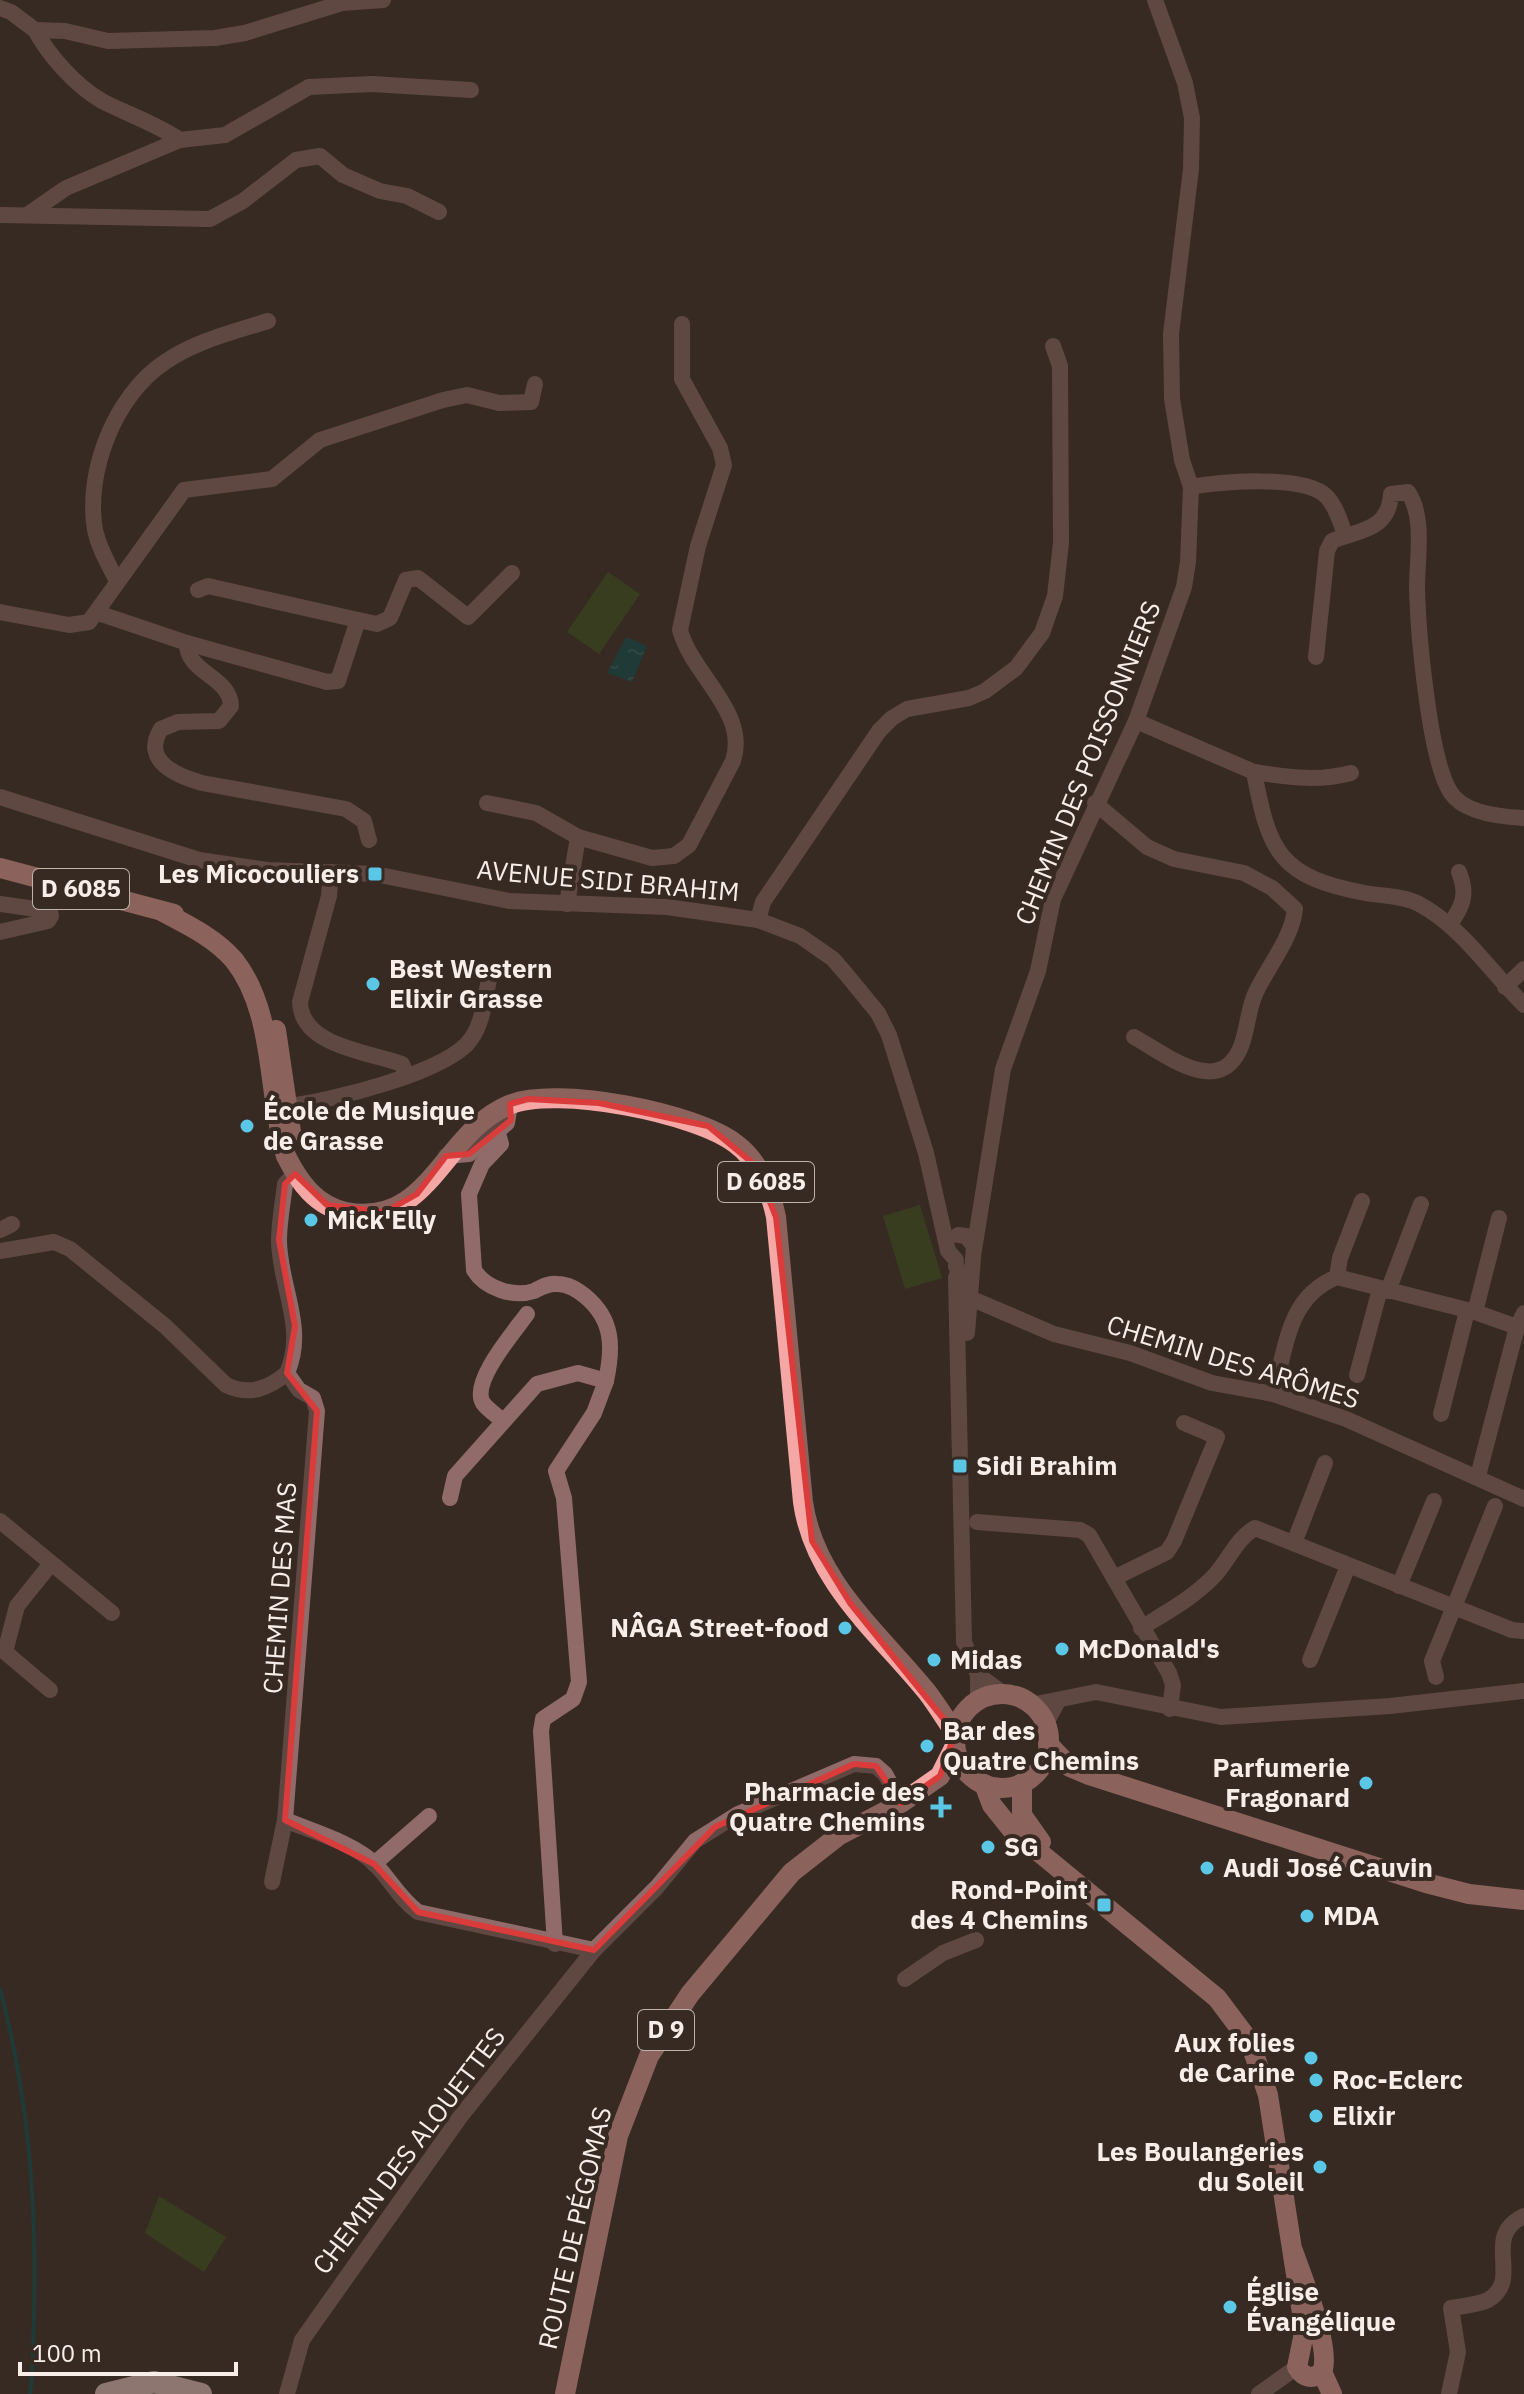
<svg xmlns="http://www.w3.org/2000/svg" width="1524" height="2394" viewBox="0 0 1524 2394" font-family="'IBM Plex Sans',sans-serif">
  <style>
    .grass { fill: #3b551c }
    .water { fill: url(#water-ripples) }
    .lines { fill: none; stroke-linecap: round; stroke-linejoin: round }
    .stream { stroke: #044e50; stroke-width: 4 }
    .minor { stroke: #906b69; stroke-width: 16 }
    .major { stroke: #f4a7a4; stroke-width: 20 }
    .highway { stroke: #f7d1cf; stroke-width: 22 }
    .marked { fill: none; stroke: #d93c3b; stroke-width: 6; stroke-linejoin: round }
    .poi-dot { fill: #5bc7e7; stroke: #372a22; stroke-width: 3 }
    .labels { text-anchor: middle; stroke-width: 8; stroke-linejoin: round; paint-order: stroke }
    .shield { fill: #372a22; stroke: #bdb3ad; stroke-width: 2 }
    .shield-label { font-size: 24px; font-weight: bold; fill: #f7eee9 }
    .street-label { font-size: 26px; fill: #f7eee9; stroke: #372a22 }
    .poi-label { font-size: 26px; font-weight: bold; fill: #f7eee9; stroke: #372a22; text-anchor: start }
  </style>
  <defs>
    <pattern id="water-ripples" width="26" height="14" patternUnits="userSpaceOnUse" patternTransform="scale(2)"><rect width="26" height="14" fill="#044e50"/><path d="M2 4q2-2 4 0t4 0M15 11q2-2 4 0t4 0" fill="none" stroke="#296869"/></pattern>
  </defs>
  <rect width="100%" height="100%" fill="#372a22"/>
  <g class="grass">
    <polygon points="608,572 640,594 599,654 567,632"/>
    <polygon points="920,1205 942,1278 905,1289 883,1216"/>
    <polygon points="159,2196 226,2237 204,2272 145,2233"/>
  </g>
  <polygon class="water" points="626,637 647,646 632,682 607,673"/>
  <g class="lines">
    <path class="stream" d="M 0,1989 C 28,2094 37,2200 34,2309 C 33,2337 34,2366 30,2394"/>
    <g class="minor">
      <polyline points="0,8 11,12 35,30"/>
      <path d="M 180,140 C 155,123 129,115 102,101 C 76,86 49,56 35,30 L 65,31 L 108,41 L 215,38 L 245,33 L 342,3 L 383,0"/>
      <polyline points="0,215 210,219 243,201 296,160 320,156 343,175 380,191 407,196 439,212"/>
      <polyline points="27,215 66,188 180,140 225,135 309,87 372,84 471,90"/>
      <path d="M 1191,487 C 1219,481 1304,475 1326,496 C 1336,506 1341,523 1345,535"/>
      <path d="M 117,581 C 109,565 99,549 95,530 C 85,472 115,395 165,362 C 196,341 233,332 268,321"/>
      <polyline points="198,590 208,586 358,620"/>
      <polyline points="0,612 69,625 89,622 184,490 272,479 320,440 443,400 467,395 499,403 531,402 535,384"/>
      <polyline points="98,613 187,643 327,682 338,681 358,620 377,624 390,618 406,580 418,578 468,617 512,573"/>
      <path d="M 187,643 C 186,673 230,676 231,706 L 219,721 L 178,722 L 161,729 C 141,761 177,776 202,783 L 346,809 L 364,821 L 369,840"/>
      <path d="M 1316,657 L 1327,551 L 1332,541 C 1358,530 1389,531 1391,494 L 1408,492 C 1425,517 1417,558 1417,588 C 1418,630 1429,761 1451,793 C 1464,813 1502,817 1524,818"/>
      <path d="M 1136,721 L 1254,772 C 1269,853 1280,877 1365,893 C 1382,896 1405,896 1419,904 C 1462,927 1490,971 1524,1005"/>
      <path d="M 1254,772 C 1288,777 1317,782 1351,773"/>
      <polyline points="0,797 199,860 268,870 375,874 509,901 667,907 758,920 800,936 833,959 846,974 878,1013 889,1035 926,1153 948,1251 956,1260"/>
      <path d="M 487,803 L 536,813 L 578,837 L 652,858 L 674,856 L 689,845 L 733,761 C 749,712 692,675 680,630 L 698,546 L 724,465 L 720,448 L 682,379 L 682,324"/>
      <path d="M 1095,803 L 1147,847 L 1174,859 L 1244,873 L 1272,888 L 1295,909 C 1292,938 1269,965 1256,992 C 1247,1010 1248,1033 1239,1051 C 1216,1097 1164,1053 1134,1037"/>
      <path d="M 331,872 L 329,896 L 300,1002 C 301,1046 368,1052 402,1064 L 406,1074"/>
      <polyline points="0,904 50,911 51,916 48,921 0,932"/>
      <polyline points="567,904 578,837"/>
      <polyline points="758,920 763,902 879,731 892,718 907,709 969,698 985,691 1016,668 1042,633 1055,596 1061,543 1060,366 1053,346"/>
      <path d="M 1450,924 C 1463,906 1468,894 1459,872"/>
      <polyline points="1505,987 1524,969"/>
      <path d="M 289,1106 C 330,1101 449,1072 471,1039 C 484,1021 485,995 490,975"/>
      <path d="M 497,1130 L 501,1144 L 482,1164 L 469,1194 L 474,1270 C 485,1288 513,1298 534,1291 C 542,1287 548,1283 557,1284 C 569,1284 577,1290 585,1296 C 614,1320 613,1348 606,1381"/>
      <polyline points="446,1156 469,1154 507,1123 510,1104"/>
      <polyline points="0,1230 12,1224"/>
      <polyline points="958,1235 966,1236 974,1246 967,1333"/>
      <polyline points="974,1250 1003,1069 1038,971 1053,899 1136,721 1184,587 1188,562 1191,487 1182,460 1172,399 1171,334 1191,169 1192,118 1185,83 1155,0"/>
      <path d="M 0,1251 L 54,1242 L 70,1249 L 165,1326 L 226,1385 C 249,1396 268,1389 287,1373 C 307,1327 279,1286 279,1240 C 279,1222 283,1202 285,1184 L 295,1174"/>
      <polyline points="956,1266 970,1298 1054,1334 1130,1353 1212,1383 1273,1394 1346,1419 1524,1499"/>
      <polyline points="956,1277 964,1642 978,1675 1004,1694"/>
      <polyline points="1337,1277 1340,1258 1362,1201"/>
      <polyline points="1388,1291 1421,1204"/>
      <polyline points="1475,1312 1499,1218"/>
      <path d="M 287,1373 L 299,1390 L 313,1398 L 317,1411 L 285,1820 C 314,1832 354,1843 376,1865 C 391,1881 400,1899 418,1912 L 594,1950"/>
      <polyline points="1357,1375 1380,1289"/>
      <path d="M 1273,1394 C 1287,1347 1287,1297 1337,1277 L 1475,1312 L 1517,1327"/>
      <polyline points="1441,1414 1467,1311"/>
      <path d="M 502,1420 C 496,1415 487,1409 483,1403 C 470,1382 515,1331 527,1314"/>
      <polyline points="1478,1476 1517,1327 1524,1313"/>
      <polyline points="450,1498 455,1476 537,1384 578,1373 606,1381 594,1413 556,1471 564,1498 579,1682 573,1699 543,1719 541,1731 555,1944"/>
      <polyline points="0,1521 112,1613"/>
      <polyline points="977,1522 1080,1530 1089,1535 1169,1673 1173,1685 1170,1709"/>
      <polyline points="1294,1543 1325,1463"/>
      <polyline points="1114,1578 1167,1552 1174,1541 1217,1437 1184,1423"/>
      <polyline points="1399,1586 1434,1501"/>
      <path d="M 1141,1628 C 1167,1612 1193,1598 1214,1576 C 1229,1560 1236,1539 1255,1528 L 1512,1630 L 1524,1631"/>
      <polyline points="1310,1660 1348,1566"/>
      <polyline points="978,1675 978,1701"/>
      <polyline points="1436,1677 1432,1661 1495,1506"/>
      <polyline points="50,1690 5,1652 17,1606 50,1565"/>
      <polyline points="1031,1705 1096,1692 1221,1717 1390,1706 1524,1691"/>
      <polyline points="1045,1725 1058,1701"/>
      <polyline points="374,1864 429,1816"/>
      <polyline points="272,1882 285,1820"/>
      <polyline points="905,1979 943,1953 976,1940"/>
      <polyline points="287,2394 302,2340 460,2117 594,1950 657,1887 695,1841 738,1814 854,1764 876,1766 885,1774 901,1803"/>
      <polyline points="1259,2394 1297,2367"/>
      <path d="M 1449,2394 L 1458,2352 L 1451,2308 C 1463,2306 1478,2305 1488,2300 C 1524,2279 1480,2237 1524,2216"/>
    </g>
    <g class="major">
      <polyline points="0,868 174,914"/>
      <path d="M 163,912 C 188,925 215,938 234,960 C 276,1013 267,1094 286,1156 C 299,1182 316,1206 346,1212 C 430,1228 442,1133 509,1105 C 556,1085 697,1113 736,1144 C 759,1161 770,1189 776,1217 L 803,1502 C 814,1581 879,1633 927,1692 C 937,1705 946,1720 955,1733"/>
      <polyline points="276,1030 291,1132"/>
      <circle cx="1002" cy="1741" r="47"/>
      <polyline points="1048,1744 1070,1767 1089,1775 1426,1883 1469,1894 1524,1900"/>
      <polyline points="1022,1783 1022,1815 1041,1842"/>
      <path d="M 984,1784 L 992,1805 L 1012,1830 L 1217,1998 L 1250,2042 L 1268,2095 L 1302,2313 L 1304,2333 L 1297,2367 C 1303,2378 1313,2380 1322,2372 C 1332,2350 1302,2276 1293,2251"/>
      <polyline points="1322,2372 1332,2394"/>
      <polyline points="565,2394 618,2136 649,2056 690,1994 792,1872 838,1836 901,1803 940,1776 955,1746"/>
    </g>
    <polyline class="highway" points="106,2394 154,2382 201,2394"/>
  </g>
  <path d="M0 0H1524V2394H0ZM 528,1099 L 599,1103 L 708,1126 L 755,1165 L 776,1217 L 812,1541 L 850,1603 L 955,1733 L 940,1776 L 901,1803 L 876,1766 L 854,1764 L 715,1827 L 594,1950 L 418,1912 L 374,1864 L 285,1820 L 317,1411 L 287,1373 L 295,1326 L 279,1240 L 285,1184 L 295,1174 L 327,1205 L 385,1212 L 417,1194 L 446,1156 L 469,1154 L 511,1120 L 510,1104 Z" fill="#372a22" fill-opacity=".55" fill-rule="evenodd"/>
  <path class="marked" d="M 528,1099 L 599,1103 L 708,1126 L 755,1165 L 776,1217 L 812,1541 L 850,1603 L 955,1733 L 940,1776 L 901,1803 L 876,1766 L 854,1764 L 715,1827 L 594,1950 L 418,1912 L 374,1864 L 285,1820 L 317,1411 L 287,1373 L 295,1326 L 279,1240 L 285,1184 L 295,1174 L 327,1205 L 385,1212 L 417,1194 L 446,1156 L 469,1154 L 511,1120 L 510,1104 Z"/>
  <g class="poi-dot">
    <rect x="367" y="866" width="16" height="16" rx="4"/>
    <circle cx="373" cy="984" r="8"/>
    <circle cx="247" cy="1126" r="8"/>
    <circle cx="311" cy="1220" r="8"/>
    <rect x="952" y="1458" width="16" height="16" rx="4"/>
    <circle cx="845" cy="1628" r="8"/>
    <circle cx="1062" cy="1649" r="8"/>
    <circle cx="934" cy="1660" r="8"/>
    <circle cx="927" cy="1746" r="8"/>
    <circle cx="1366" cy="1783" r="8"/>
    <path d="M937 1795h8v8h8v8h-8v8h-8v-8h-8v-8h8z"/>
    <circle cx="988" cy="1847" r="8"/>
    <circle cx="1207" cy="1868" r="8"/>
    <rect x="1096" y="1897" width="16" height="16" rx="4"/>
    <circle cx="1307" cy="1916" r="8"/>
    <circle cx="1311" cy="2058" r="8"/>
    <circle cx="1316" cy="2080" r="8"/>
    <circle cx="1316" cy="2116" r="8"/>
    <circle cx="1320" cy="2167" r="8"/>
    <circle cx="1230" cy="2307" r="8"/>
  </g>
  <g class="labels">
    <g class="shield">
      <rect x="33" y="869" width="96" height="40" rx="6"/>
      <rect x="718" y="1162" width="96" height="40" rx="6"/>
      <rect x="638" y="2010" width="56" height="40" rx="6"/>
    </g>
    <g class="shield-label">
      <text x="81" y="897">D 6085</text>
      <text x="766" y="1190">D 6085</text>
      <text x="666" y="2038">D 9</text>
    </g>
    <g class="street-label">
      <text transform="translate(1088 763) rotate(-68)" y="9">CHEMIN DES POISSONNIERS</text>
      <text transform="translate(608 881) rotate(5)" y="9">AVENUE SIDI BRAHIM</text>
      <text transform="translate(1233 1362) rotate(17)" y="9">CHEMIN DES ARÔMES</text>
      <text transform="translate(280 1588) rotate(-86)" y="9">CHEMIN DES MAS</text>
      <text transform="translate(409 2151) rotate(-53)" y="9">CHEMIN DES ALOUETTES</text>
      <text transform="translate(575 2228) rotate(-77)" y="9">ROUTE DE PÉGOMAS</text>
    </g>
    <g class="poi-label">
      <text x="359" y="883" text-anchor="end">Les Micocouliers</text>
      <text x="389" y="978">Best Western<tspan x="389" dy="30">Elixir Grasse</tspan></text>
      <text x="263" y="1120">École de Musique<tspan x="263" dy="30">de Grasse</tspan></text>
      <text x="327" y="1229">Mick'Elly</text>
      <text x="976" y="1475">Sidi Brahim</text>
      <text x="829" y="1637" text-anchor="end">NÂGA Street-food</text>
      <text x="1078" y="1658">McDonald's</text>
      <text x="950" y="1669">Midas</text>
      <text x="943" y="1740">Bar des<tspan x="943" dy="30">Quatre Chemins</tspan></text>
      <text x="1350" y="1777" text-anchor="end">Parfumerie<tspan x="1350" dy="30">Fragonard</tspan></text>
      <text x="925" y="1801" text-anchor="end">Pharmacie des<tspan x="925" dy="30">Quatre Chemins</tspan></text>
      <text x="1004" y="1856">SG</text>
      <text x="1223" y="1877">Audi José Cauvin</text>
      <text x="1088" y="1899" text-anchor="end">Rond-Point<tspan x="1088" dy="30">des 4 Chemins</tspan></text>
      <text x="1323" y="1925">MDA</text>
      <text x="1295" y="2052" text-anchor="end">Aux folies<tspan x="1295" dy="30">de Carine</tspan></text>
      <text x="1332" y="2089">Roc-Eclerc</text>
      <text x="1332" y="2125">Elixir</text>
      <text x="1304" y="2161" text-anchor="end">Les Boulangeries<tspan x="1304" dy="30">du Soleil</tspan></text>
      <text x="1246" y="2301">Église<tspan x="1246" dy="30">Évangélique</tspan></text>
    </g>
  </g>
  <path d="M20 2362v12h216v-12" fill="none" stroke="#f7eee9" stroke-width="4"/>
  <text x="32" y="2362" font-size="24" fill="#f7eee9" stroke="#372a22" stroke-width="6" paint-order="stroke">100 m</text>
</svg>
